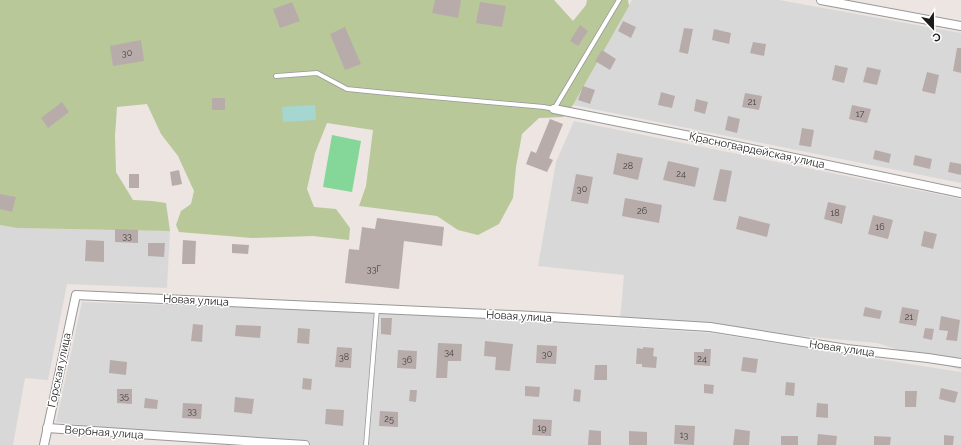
<svg xmlns="http://www.w3.org/2000/svg" width="961" height="445" viewBox="0 0 961 445" font-family="Raleway,sans-serif">
  <style>
    .residential { fill: #d9d8d9 }
    .forest { fill: #b8c899 }
    .pitch { fill: #84d699 }
    .water { fill: #a5d7d0 }
    .building { fill: #b8acab }
    .lines { fill: none; stroke-linecap: round; stroke-linejoin: round }
    .service-casing { stroke: #989898; stroke-width: 5.5 }
    .minor-casing { stroke: #989898; stroke-width: 10 }
    .service { stroke: #fff; stroke-width: 4 }
    .minor { stroke: #fff; stroke-width: 8 }
    .labels { text-anchor: middle; stroke-width: 3; stroke-linejoin: round; paint-order: stroke }
    .number-label { font-size: 9px; fill: #423f3f }
    .street-label { font-size: 11px; fill: #1b1b1b; stroke: #fff }
  </style>
  <rect width="100%" height="100%" fill="#ece5e1"/>
  <g class="residential">
    <polygon points="632,0 779,0 961,33 961,183 573,105"/>
    <polygon points="574,121 961,199 961,370 877,343 620,319 624,275 538,266 556,162"/>
    <polygon points="0,225 17,228 170,231 167,288 67,284 48,380 25,378 13,445 0,445"/>
    <polygon points="82,302 387,312 711,333 961,372 961,445 253,445 56,422"/>
  </g>
  <polygon class="forest" points="0,0 554,0 573,21 586,5 587,0 628,0 629,6 573,105 563,117 539,118 522,134 516,167 513,198 499,224 478,235 458,230 437,216 359,206 366,186 373,130 327,123 315,153 307,189 314,207 336,209 350,228 349,240 313,236 252,238 179,232 176,225 181,211 191,204 194,191 178,156 161,134 147,104 117,107 115,136 116,172 133,200 152,201 166,203 170,231 17,228 0,225"/>
  <polygon class="pitch" points="332,135 361,141 352,192 323,187"/>
  <polygon class="water" points="315,105 316,120 283,122 282,107"/>
  <g class="building">
    <polygon points="435,0 461,0 458,18 432,13"/>
    <polygon points="292,2 300,21 280,28 273,9"/>
    <polygon points="480,2 506,6 502,27 476,23"/>
    <polygon points="623,21 636,27 631,38 618,31"/>
    <polygon points="580,25 588,31 578,46 570,41"/>
    <polygon points="345,27 361,64 345,70 330,34"/>
    <polygon points="684,28 693,29 688,54 679,52"/>
    <polygon points="714,29 731,33 729,44 712,40"/>
    <polygon points="141,40 144,61 113,66 110,46"/>
    <polygon points="753,42 766,44 764,56 750,53"/>
    <polygon points="957,48 961,48 961,73 953,71"/>
    <polygon points="602,50 616,59 610,70 595,61"/>
    <polygon points="835,65 848,68 844,83 832,80"/>
    <polygon points="867,67 881,70 877,85 863,82"/>
    <polygon points="927,72 939,75 935,94 922,91"/>
    <polygon points="583,86 595,90 590,104 578,100"/>
    <polygon points="661,92 675,96 672,108 658,105"/>
    <polygon points="745,93 762,96 759,110 742,107"/>
    <rect x="212" y="98" width="13" height="12"/>
    <polygon points="696,99 708,102 705,114 694,111"/>
    <polygon points="62,102 69,112 48,128 41,118"/>
    <polygon points="852,105 871,109 867,123 849,119"/>
    <polygon points="728,116 740,119 737,133 725,130"/>
    <polygon points="550,119 563,124 549,158 553,160 547,172 526,164 531,151 536,153"/>
    <polygon points="802,128 814,130 811,147 799,145"/>
    <polygon points="875,150 891,154 889,163 873,159"/>
    <polygon points="617,153 643,158 638,180 613,174"/>
    <polygon points="915,155 932,159 930,169 913,165"/>
    <polygon points="668,161 699,168 695,187 663,180"/>
    <polygon points="950,162 961,164 961,175 948,172"/>
    <polygon points="720,169 732,171 726,202 713,200"/>
    <polygon points="179,170 182,184 172,186 170,172"/>
    <rect x="129" y="174" width="10" height="14"/>
    <polygon points="576,174 593,177 588,204 571,201"/>
    <polygon points="0,194 16,197 12,212 0,209"/>
    <polygon points="625,198 662,205 659,223 622,216"/>
    <polygon points="828,202 846,206 842,224 824,219"/>
    <polygon points="873,215 893,220 888,239 868,234"/>
    <polygon points="739,216 770,224 767,237 736,229"/>
    <polygon points="377,218 444,227 442,246 404,241 399,289 345,283 349,249 359,250 362,227 375,229"/>
    <polygon points="115,229 138,230 138,243 115,242"/>
    <polygon points="924,231 937,234 933,249 921,246"/>
    <polygon points="86,240 104,241 104,262 85,261"/>
    <polygon points="183,240 196,241 195,264 182,264"/>
    <polygon points="148,243 165,243 164,257 148,256"/>
    <polygon points="232,244 249,245 248,254 232,253"/>
    <polygon points="865,307 882,311 880,319 863,316"/>
    <polygon points="902,307 919,310 916,326 899,323"/>
    <polygon points="941,316 960,320 957,341 946,340 948,331 939,330"/>
    <polygon points="381,318 392,318 391,335 381,334"/>
    <polygon points="193,324 203,325 202,342 191,341"/>
    <polygon points="236,325 261,326 260,338 235,336"/>
    <polygon points="298,328 310,329 309,344 297,343"/>
    <polygon points="925,328 934,329 932,340 923,338"/>
    <polygon points="485,341 513,344 510,371 495,370 496,357 484,356"/>
    <polygon points="438,343 462,344 461,361 448,361 447,378 436,378"/>
    <polygon points="537,345 557,346 556,364 536,363"/>
    <polygon points="337,347 352,348 351,368 335,367"/>
    <polygon points="643,347 654,348 653,356 657,357 656,368 642,367 642,364 636,364 637,348 643,349"/>
    <polygon points="704,349 711,349 710,366 694,365 694,352 704,352"/>
    <polygon points="398,350 417,351 416,369 397,368"/>
    <polygon points="743,357 758,359 756,373 741,371"/>
    <polygon points="110,360 127,362 126,375 109,373"/>
    <polygon points="595,365 607,365 607,380 594,380"/>
    <polygon points="303,378 312,379 311,390 302,389"/>
    <polygon points="786,382 795,383 794,396 785,395"/>
    <polygon points="704,384 714,385 713,394 704,393"/>
    <polygon points="525,386 540,387 539,397 525,396"/>
    <polygon points="941,388 958,392 955,403 939,399"/>
    <polygon points="117,389 132,389 132,404 117,403"/>
    <polygon points="574,389 581,390 580,402 573,401"/>
    <polygon points="410,390 417,390 416,402 409,401"/>
    <polygon points="905,391 917,391 916,407 905,407"/>
    <polygon points="235,397 254,399 252,414 234,412"/>
    <polygon points="145,398 158,400 157,409 144,408"/>
    <polygon points="183,403 202,404 201,419 182,418"/>
    <polygon points="817,403 828,404 828,418 816,417"/>
    <polygon points="326,409 344,410 343,426 325,424"/>
    <polygon points="380,411 398,412 398,427 379,426"/>
    <polygon points="533,419 552,420 551,436 532,435"/>
    <polygon points="675,425 695,426 694,445 674,444"/>
    <polygon points="735,429 750,431 749,445 733,445"/>
    <polygon points="589,430 601,431 601,445 588,445"/>
    <polygon points="629,431 647,432 647,445 629,445"/>
    <polygon points="818,434 837,436 836,445 817,445"/>
    <polygon points="944,435 954,436 953,445 944,445"/>
    <rect x="781" y="436" width="17" height="9"/>
    <polygon points="874,436 891,437 890,445 874,445"/>
  </g>
  <g class="lines">
    <defs>
      <g id="service">
        <polyline points="276,76 317,73 347,89 387,93 544,107 554,109 619,0"/>
        <polyline points="366,445 377,309"/>
      </g>
      <g id="minor">
        <polyline points="821,0 961,26"/>
        <polyline points="554,109 690,136 961,193"/>
        <polyline points="47,428 305,445"/>
        <polyline points="44,445 76,295 533,316 710,327 847,349 928,358 961,363"/>
      </g>
    </defs>
    <use href="#service" class="service-casing"/>
    <use href="#minor" class="minor-casing"/>
    <use href="#service" class="service"/>
    <use href="#minor" class="minor"/>
  </g>
  <g class="labels">
    <g class="number-label">
      <text x="127" y="56">30</text>
      <text x="752" y="105">21</text>
      <text x="860" y="117">17</text>
      <text x="628" y="169">28</text>
      <text x="681" y="177">24</text>
      <text x="582" y="192">30</text>
      <text x="642" y="214">26</text>
      <text x="835" y="216">18</text>
      <text x="880" y="230">16</text>
      <text x="127" y="239">33</text>
      <text x="374" y="272">33Г</text>
      <text x="909" y="320">21</text>
      <text x="449" y="355">34</text>
      <text x="547" y="357">30</text>
      <text x="344" y="360">38</text>
      <text x="702" y="362">24</text>
      <text x="407" y="363">36</text>
      <text x="124" y="399">35</text>
      <text x="192" y="414">33</text>
      <text x="389" y="422">25</text>
      <text x="542" y="431">19</text>
      <text x="684" y="438">13</text>
    </g>
    <g class="street-label">
      <text transform="translate(757 150) rotate(12)" y="4">Красногвардейская улица</text>
      <text transform="translate(196 300) rotate(3)" y="4">Новая улица</text>
      <text transform="translate(519 316) rotate(3)" y="4">Новая улица</text>
      <text transform="translate(842 348) rotate(8)" y="4">Новая улица</text>
      <text transform="translate(59 370) rotate(-78)" y="4">Горская улица</text>
      <text transform="translate(104 432) rotate(4)" y="4">Вербная улица</text>
    </g>
  </g>
  <g transform="translate(933 28) rotate(158)" stroke="#ffffff" stroke-width="3" paint-order="stroke">
  <path d="M0-3L7 15L0 10L-7 15Z" fill="#1b1b1b"/>
  <text y="-6" font-size="11" font-weight="bold" text-anchor="middle" fill="#1b1b1b">С</text>
  </g>
</svg>
